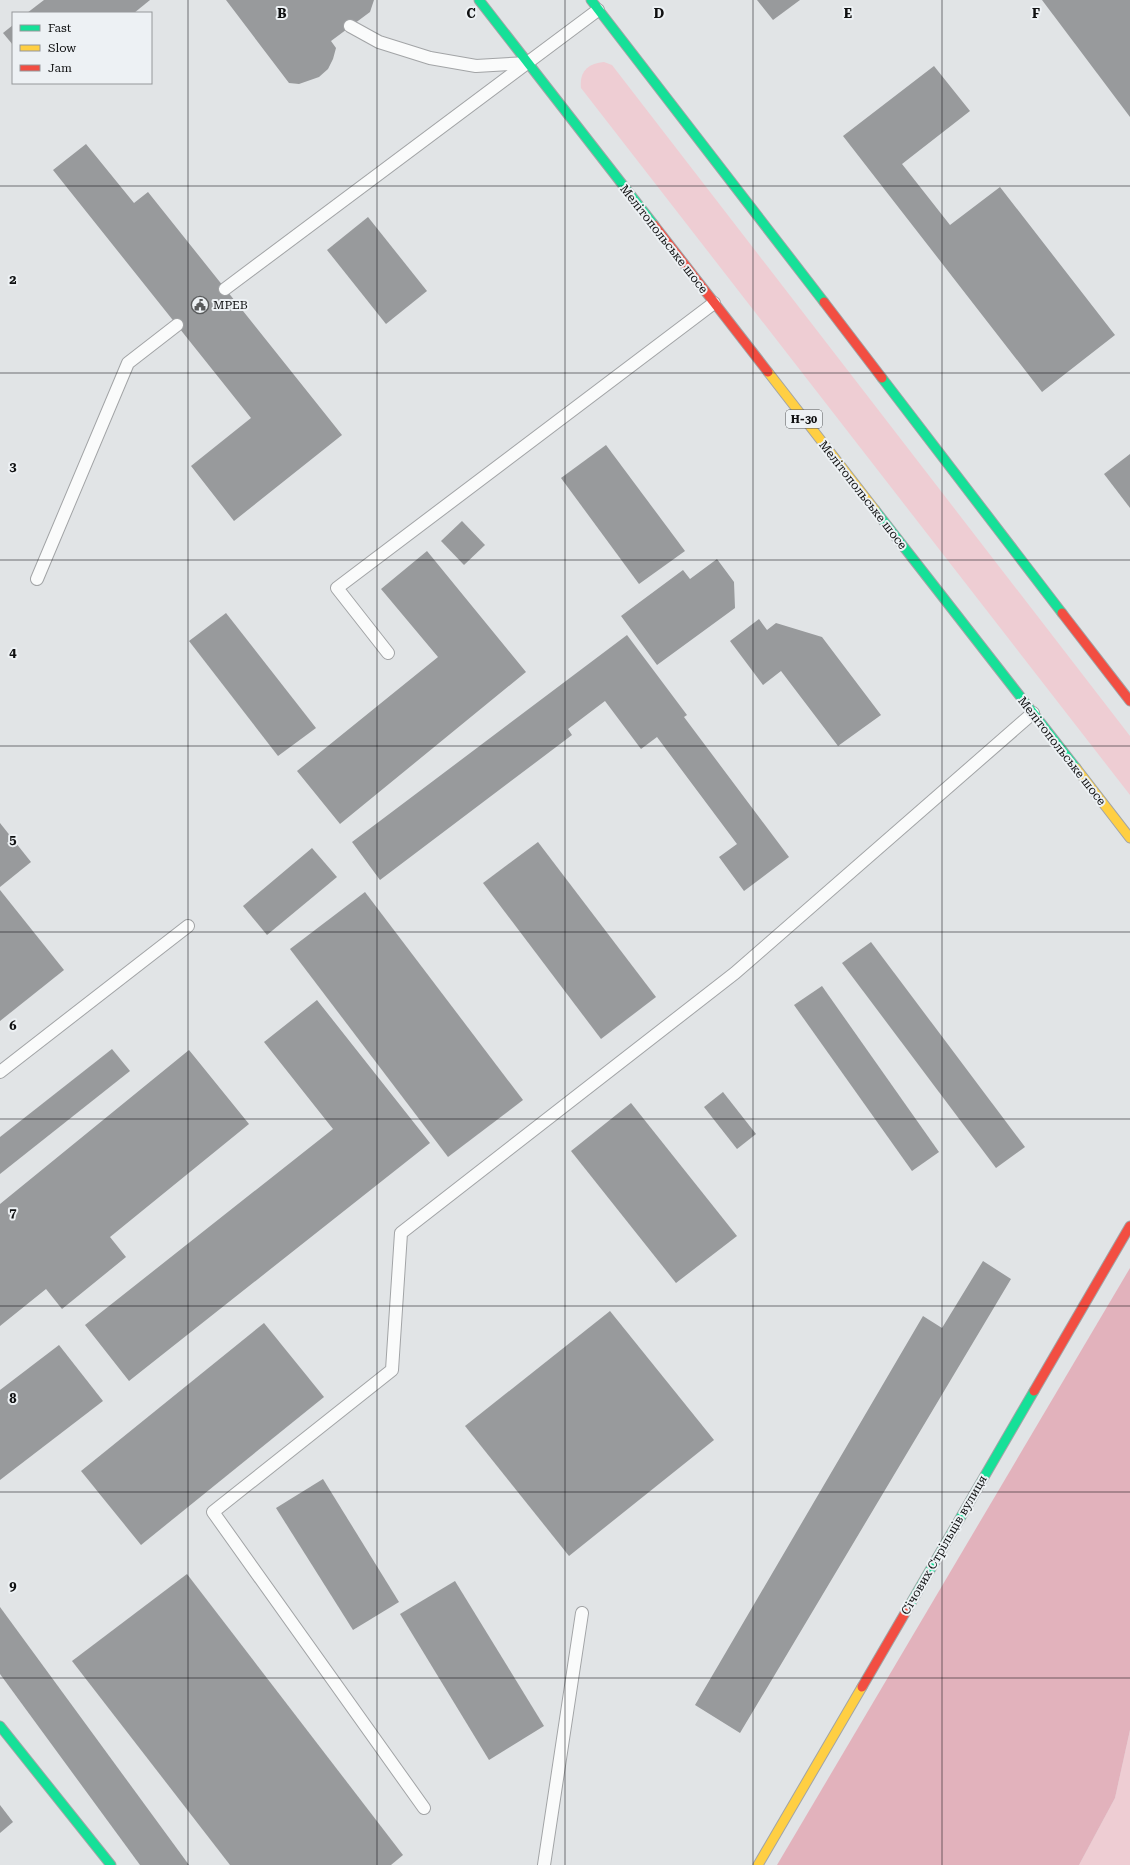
<svg xmlns="http://www.w3.org/2000/svg" width="1130" height="1865" viewBox="0 0 1130 1865" font-family="'Roboto Serif',serif">
  <style>
    .green { fill: #eecdd3 }
    .forest { fill: #e2b2bc }
    .building { fill: #989a9c }
    .lines { fill: none; stroke-linecap: round; stroke-linejoin: round }
    .lane-casing { stroke: #a2a4a6; stroke-width: 14 }
    .fast-casing { stroke: #a2a4a6; stroke-width: 11 }
    .slow-casing { stroke: #a2a4a6; stroke-width: 11 }
    .jam-casing { stroke: #a2a4a6; stroke-width: 11 }
    .lane { stroke: #fafbfb; stroke-width: 12 }
    .fast { stroke: #16e098; stroke-width: 9 }
    .slow { stroke: #ffcf43; stroke-width: 9 }
    .jam { stroke: #f24e42; stroke-width: 9 }
    .grid { fill: none; stroke: #101112; stroke-width: 1; stroke-opacity: 0.55 }
    .labels { text-anchor: middle; stroke-width: 4; stroke-linejoin: round; paint-order: stroke }
    .shield { fill: #edf1f4; stroke: #525456; stroke-width: 1 }
    .shield-label { font-size: 11px; font-weight: bold; fill: #101112 }
    .street-label { font-size: 12px; fill: #101112; stroke: #edf1f4 }
    .poi-label { font-size: 12px; fill: #101112; stroke: #edf1f4; text-anchor: start }
    .grid-label { font-size: 13px; text-anchor: middle; font-weight: bold; fill: #101112; stroke: #edf1f4; stroke-width: 4; stroke-linejoin: round; paint-order: stroke }
  </style>
  <rect width="100%" height="100%" fill="#e1e4e6"/>
  <g class="green">
    <path d="M 604,62 L 612,65 L 1130,736 L 1130,795 L 581,88 C 579,72 588,63 604,62 Z"/>
    <polygon points="1130,1730 1130,1865 1079,1865 1115,1798"/>
  </g>
  <polygon class="forest" points="1130,1268 1130,1730 1115,1798 1079,1865 777,1865"/>
  <g class="building">
    <polygon points="44,0 150,0 134,13 27,13"/>
    <polygon points="226,0 374,0 370,12 331,41 336,48 333,59 328,69 319,77 299,84 289,83"/>
    <polygon points="757,0 800,0 773,20"/>
    <polygon points="1042,0 1130,0 1130,117"/>
    <polygon points="13,25 13,45 3,33"/>
    <polygon points="934,66 970,111 902,164 950,225 1000,187 1115,335 1042,392 843,136"/>
    <polygon points="86,144 134,203 148,192 342,435 234,521 191,466 251,418 53,170"/>
    <polygon points="368,217 427,291 386,324 327,250"/>
    <polygon points="606,445 685,551 639,584 561,478"/>
    <polygon points="1130,454 1130,508 1104,474"/>
    <polygon points="462,521 485,545 464,565 441,541"/>
    <polygon points="427,551 526,672 340,824 297,771 438,657 381,589"/>
    <polygon points="717,559 734,582 735,608 657,665 621,616 683,570 690,579"/>
    <polygon points="226,613 316,728 278,756 189,641"/>
    <polygon points="759,619 767,630 776,623 822,637 881,715 838,746 781,671 763,685 730,641"/>
    <polygon points="627,635 687,715 684,717 789,857 744,891 719,857 737,844 657,737 641,749 605,701 568,729 572,735 380,880 352,842"/>
    <polygon points="0,823 31,862 0,887"/>
    <polygon points="538,842 656,997 601,1039 483,883"/>
    <polygon points="312,848 337,877 267,935 243,906"/>
    <polygon points="0,890 64,970 0,1021"/>
    <polygon points="365,892 523,1100 448,1157 290,949"/>
    <polygon points="871,942 1025,1147 996,1168 842,963"/>
    <polygon points="822,986 939,1152 912,1171 794,1005"/>
    <polygon points="317,1000 430,1143 129,1381 85,1325 333,1129 264,1042"/>
    <polygon points="112,1049 130,1071 0,1174 0,1137"/>
    <polygon points="189,1050 249,1124 110,1237 126,1257 62,1309 46,1289 0,1326 0,1204"/>
    <polygon points="723,1092 756,1134 737,1149 704,1107"/>
    <polygon points="631,1103 737,1236 676,1283 571,1151"/>
    <polygon points="983,1261 1011,1279 740,1733 695,1705 923,1316 942,1328"/>
    <polygon points="610,1311 714,1440 569,1556 465,1426"/>
    <polygon points="264,1323 324,1397 141,1545 81,1471"/>
    <polygon points="59,1345 103,1401 0,1480 0,1390"/>
    <polygon points="323,1479 399,1602 353,1630 276,1508"/>
    <polygon points="187,1574 403,1855 391,1865 230,1865 72,1661"/>
    <polygon points="455,1581 544,1726 489,1760 400,1614"/>
    <polygon points="0,1607 189,1865 140,1865 0,1674"/>
    <polygon points="0,1805 13,1822 0,1833"/>
  </g>
  <g class="lines">
    <defs>
      <g id="lane">
        <polyline points="350,26 379,42 430,58 476,66 527,63"/>
        <polyline points="225,289 598,10"/>
        <polyline points="37,579 128,363 177,325"/>
        <polyline points="388,653 337,588 714,303"/>
        <polyline points="0,1072 188,926"/>
        <polyline points="424,1808 213,1512 392,1370 401,1233 735,973 1033,713"/>
        <polyline points="544,1865 582,1613"/>
      </g>
      <g id="fast">
        <polyline points="479,0 654,225"/>
        <polyline points="591,0 824,302"/>
        <polyline points="882,378 1062,613"/>
        <polyline points="875,510 1076,768"/>
        <polyline points="908,1608 1034,1391"/>
        <polyline points="0,1726 111,1865"/>
      </g>
      <g id="slow">
        <polyline points="768,372 875,510"/>
        <polyline points="1076,768 1130,838"/>
        <polyline points="758,1865 862,1687"/>
      </g>
      <g id="jam">
        <polyline points="654,225 768,372"/>
        <polyline points="824,302 882,378"/>
        <polyline points="1062,613 1130,701"/>
        <polyline points="1034,1391 1130,1226"/>
        <polyline points="862,1687 908,1608"/>
      </g>
    </defs>
    <use href="#lane" class="lane-casing"/>
    <use href="#fast" class="fast-casing"/>
    <use href="#slow" class="slow-casing"/>
    <use href="#jam" class="jam-casing"/>
    <use href="#lane" class="lane"/>
    <use href="#fast" class="fast"/>
    <use href="#slow" class="slow"/>
    <use href="#jam" class="jam"/>
  </g>
  <path class="grid" d="M 188,0 L 188,1865M 377,0 L 377,1865M 565,0 L 565,1865M 753,0 L 753,1865M 942,0 L 942,1865M 0,186 L 1130,186M 0,373 L 1130,373M 0,560 L 1130,560M 0,746 L 1130,746M 0,932 L 1130,932M 0,1119 L 1130,1119M 0,1306 L 1130,1306M 0,1492 L 1130,1492M 0,1678 L 1130,1678"/>
  <defs>
    <symbol id="civic-ring" viewBox="-11 -11 22 22"><circle r="9.5" fill="#edf1f4" stroke="#595b5c" stroke-width="1.5"/><path d="M-.6-6.5H3V-4.5H.6V-3L4-1V1h2V6H-6V1h2V-1L-.6-3ZM-1.2 2.5V6h2.4V2.5Z" fill="#595b5c"/></symbol>
  </defs>
  <g fill-rule="evenodd">
    <use href="#civic-ring" x="190" y="295" width="20" height="20"/>
  </g>
  <g class="labels">
    <rect class="shield" x="786" y="410" width="36" height="18" rx="3"/>
    <g class="shield-label">
      <text x="804" y="423">Н-30</text>
    </g>
    <g class="street-label">
      <text transform="translate(664 239) rotate(52)" y="4">Мелітопольське шосе</text>
      <text transform="translate(863 495) rotate(52)" y="4">Мелітопольське шосе</text>
      <text transform="translate(1062 751) rotate(52)" y="4">Мелітопольське шосе</text>
      <text transform="translate(944 1545) rotate(-60)" y="4">Січових Стрільців вулиця</text>
    </g>
    <g class="poi-label">
      <text x="213" y="309">МРЕВ</text>
    </g>
  </g>
  <g class="grid-label">
    <text x="282" y="18">B</text>
    <text x="471" y="18">C</text>
    <text x="659" y="18">D</text>
    <text x="848" y="18">E</text>
    <text x="1036" y="18">F</text>
    <text x="13" y="284">2</text>
    <text x="13" y="471">3</text>
    <text x="13" y="657">4</text>
    <text x="13" y="844">5</text>
    <text x="13" y="1030">6</text>
    <text x="13" y="1217">7</text>
    <text x="13" y="1403">8</text>
    <text x="13" y="1590">9</text>
  </g>
  <rect x="12" y="12" width="140" height="72" fill="#edf1f4" stroke="#95979a"/>
  <rect x="20" y="25" width="20" height="6" fill="#16e098" stroke="#95979a"/>
  <text x="48" y="32" font-size="12" fill="#101112">Fast</text>
  <rect x="20" y="45" width="20" height="6" fill="#ffcf43" stroke="#95979a"/>
  <text x="48" y="52" font-size="12" fill="#101112">Slow</text>
  <rect x="20" y="65" width="20" height="6" fill="#f24e42" stroke="#95979a"/>
  <text x="48" y="72" font-size="12" fill="#101112">Jam</text>
</svg>
